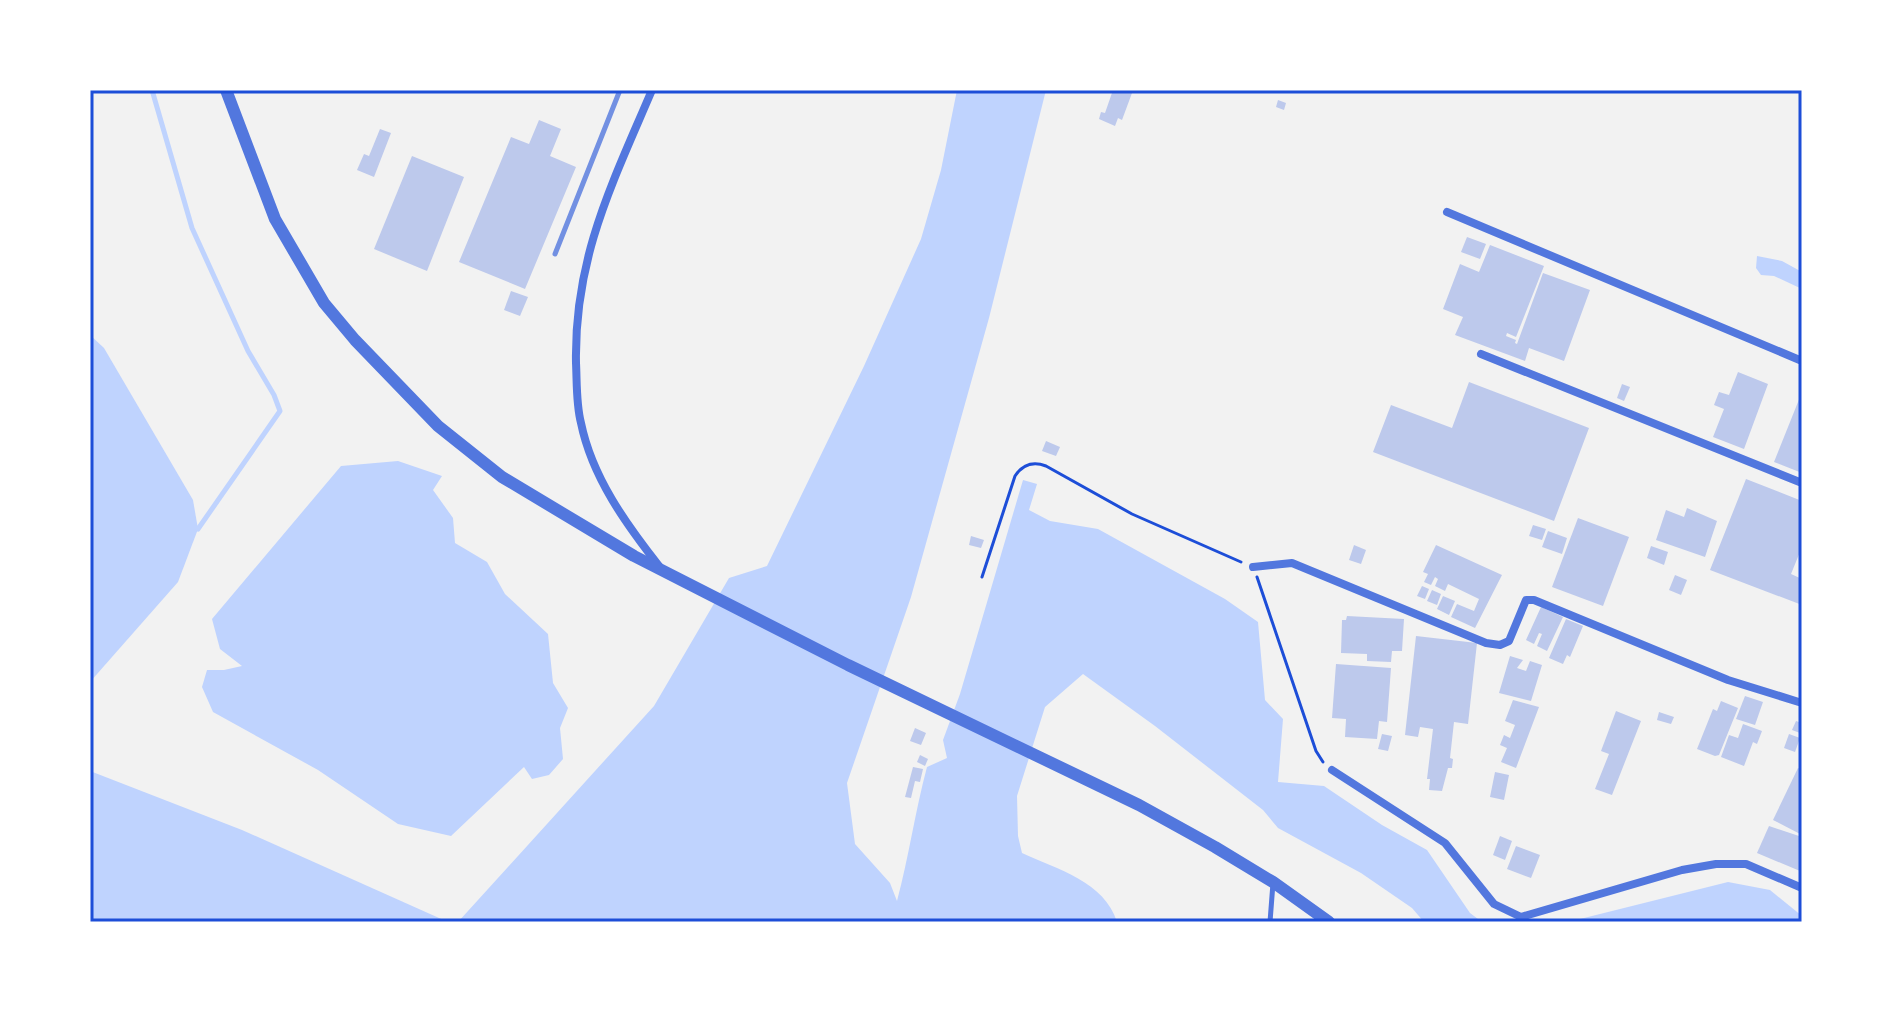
<svg xmlns="http://www.w3.org/2000/svg" width="1892" height="1012" viewBox="0 0 1892 1012" font-family="Merriweather,serif">
  <style>
    .water { fill: #bfd3fe }
    .lines { fill: none; stroke-linecap: round; stroke-linejoin: round }
    .stream { stroke: #bfd3fe; stroke-width: 5 }
    .building { fill: #bdc9ec }
    .path { stroke: #1d4ed8; stroke-width: 3 }
    .service { stroke: #5277de; stroke-width: 5 }
    .minor { stroke: #5277de; stroke-width: 8 }
    .tertiary { stroke: #5277de; stroke-width: 12 }
    .rail { stroke: #7290e2; stroke-width: 5 }
    .neatline { fill: none; stroke: #1d4ed8; stroke-width: 3 }
  </style>
  <rect width="100%" height="100%" fill="#f2f2f2"/>
  <g class="water">
    <path d="M 957,90 L 1046,90 L 989,318 L 911,597 L 847,783 L 855,844 L 890,883 L 897,901 C 909,856 915,812 927,767 L 947,758 L 943,740 L 960,694 L 1023,480 L 1037,484 L 1029,510 L 1050,521 L 1098,529 L 1225,599 L 1258,622 L 1265,700 L 1283,719 L 1278,782 L 1324,786 L 1382,825 L 1427,850 L 1470,913 L 1482,922 L 1424,922 L 1412,908 L 1361,873 L 1278,828 L 1263,810 L 1155,726 L 1083,674 L 1045,707 L 1017,796 L 1018,836 L 1022,853 C 1057,869 1105,882 1117,922 L 458,922 L 654,706 L 729,578 L 767,566 L 864,366 L 921,239 L 941,170 Z"/>
    <polygon points="1757,256 1782,261 1802,272 1802,289 1774,276 1761,275 1756,268"/>
    <polygon points="90,335 104,348 193,500 198,529 178,582 90,682"/>
    <polygon points="398,461 442,476 433,490 453,518 455,543 487,562 505,594 548,634 553,683 568,708 560,728 563,759 549,775 532,779 524,767 451,836 398,824 318,770 213,712 202,687 207,670 224,670 242,666 220,649 212,619 341,466"/>
    <polygon points="90,771 242,830 448,922 90,922"/>
    <polygon points="1728,882 1770,890 1802,916 1802,922 1568,922"/>
  </g>
  <g class="lines">
    <polyline class="stream" points="152,90 192,228 248,351 274,395 280,411 198,529"/>
  </g>
  <g class="building">
    <polygon points="1113,90 1127,90 1132,93 1122,120 1118,118 1115,126 1099,119 1101,112 1105,113"/>
    <polygon points="1278,100 1286,103 1284,110 1276,107"/>
    <polygon points="539,120 561,129 550,156 576,167 525,289 459,262 511,137 529,144"/>
    <polygon points="380,129 391,133 374,177 357,170 364,154 369,156"/>
    <polygon points="412,156 464,177 427,271 374,249"/>
    <polygon points="1467,237 1486,244 1480,259 1461,252"/>
    <polygon points="1490,245 1544,266 1516,337 1507,333 1506,336 1516,340 1515,343 1517,344 1543,273 1590,290 1564,361 1529,348 1525,361 1455,335 1463,317 1443,309 1460,264 1479,272"/>
    <polygon points="511,291 528,297 520,316 504,310"/>
    <polygon points="1738,372 1768,384 1744,449 1713,437 1724,409 1714,405 1719,392 1729,395"/>
    <polygon points="1469,382 1589,428 1554,521 1373,452 1391,405 1452,428"/>
    <polygon points="1622,384 1630,387 1624,401 1617,398"/>
    <polygon points="1802,392 1802,473 1774,462"/>
    <polygon points="1046,441 1060,447 1056,456 1042,451"/>
    <polygon points="1746,479 1802,501 1802,547 1791,574 1802,579 1802,605 1710,570"/>
    <polygon points="1687,508 1717,521 1705,557 1656,540 1666,510 1684,517"/>
    <polygon points="1578,518 1629,537 1603,606 1552,587"/>
    <polygon points="1533,525 1546,529 1542,540 1529,536"/>
    <polygon points="1548,531 1567,538 1562,554 1542,547"/>
    <polygon points="971,536 984,540 981,548 969,545"/>
    <polygon points="1354,545 1366,550 1361,564 1349,560"/>
    <polygon points="1436,545 1502,575 1475,628 1451,617 1457,604 1474,611 1479,599 1448,584 1445,591 1435,586 1438,579 1435,577 1431,585 1424,582 1428,574 1423,572"/>
    <polygon points="1651,546 1668,552 1664,565 1647,558"/>
    <polygon points="1675,575 1687,580 1681,595 1669,590"/>
    <polygon points="1422,586 1429,589 1425,599 1417,596"/>
    <polygon points="1432,590 1441,594 1437,605 1427,601"/>
    <polygon points="1443,596 1455,601 1449,615 1437,609"/>
    <polygon points="1541,607 1563,617 1547,651 1537,646 1542,634 1539,633 1534,644 1526,640"/>
    <polygon points="1347,616 1404,619 1402,651 1392,651 1391,662 1367,661 1367,654 1341,653 1342,620 1346,620"/>
    <polygon points="1566,619 1583,626 1570,657 1567,655 1563,664 1549,658"/>
    <polygon points="1416,636 1477,643 1468,724 1454,722 1450,758 1453,759 1452,768 1448,768 1442,791 1429,790 1430,779 1427,779 1433,729 1420,727 1418,737 1405,735"/>
    <polygon points="1510,656 1523,660 1517,668 1526,671 1530,661 1542,665 1531,701 1499,693"/>
    <polygon points="1336,664 1391,668 1387,722 1379,721 1377,739 1345,737 1346,719 1332,718"/>
    <polygon points="1745,696 1763,702 1755,725 1736,719"/>
    <polygon points="1513,700 1539,707 1516,768 1501,762 1507,748 1500,745 1504,735 1510,738 1515,725 1505,721"/>
    <polygon points="1721,701 1738,708 1719,755 1715,756 1697,749 1713,709 1717,711"/>
    <polygon points="1616,711 1641,721 1612,795 1595,789 1609,754 1601,751"/>
    <polygon points="1659,712 1674,717 1671,724 1657,720"/>
    <polygon points="1796,721 1802,723 1800,733 1792,730"/>
    <polygon points="1743,724 1762,731 1757,744 1753,742 1744,766 1721,757 1729,735 1738,738"/>
    <polygon points="915,728 926,733 921,745 910,741"/>
    <polygon points="1382,734 1392,736 1388,751 1378,749"/>
    <polygon points="1789,734 1800,738 1795,752 1784,748"/>
    <polygon points="920,755 928,759 925,766 917,762"/>
    <polygon points="913,767 923,769 920,782 915,781 911,798 905,797"/>
    <polygon points="1798,768 1802,770 1802,835 1773,820"/>
    <polygon points="1495,772 1509,775 1504,800 1490,797"/>
    <polygon points="1769,826 1802,837 1800,871 1757,853"/>
    <polygon points="1500,836 1512,841 1505,860 1493,855"/>
    <polygon points="1516,846 1540,855 1531,878 1507,869"/>
  </g>
  <g class="lines">
    <g class="path">
      <path d="M 982,577 L 1015,476 C 1023,464 1033,461 1046,466 L 1132,514 L 1241,562"/>
      <polyline points="1257,577 1316,751 1323,762"/>
    </g>
    <polyline class="service" points="1270,922 1273,883"/>
    <g class="minor">
      <path d="M 652,90 C 612,184 574,258 576,363 C 577,382 576,404 581,423 C 592,477 626,524 659,566"/>
      <polyline points="1447,212 1802,361"/>
      <polyline points="1481,354 1802,483"/>
      <polyline points="1253,567 1292,563 1486,643 1500,645 1509,641 1526,600 1534,600 1728,680 1802,703"/>
      <polyline points="1332,770 1445,843 1494,904 1521,917 1682,870 1716,864 1746,864 1802,888"/>
    </g>
    <polyline class="tertiary" points="226,90 275,219 324,303 355,340 438,426 502,477 634,556 848,665 1139,805 1215,847 1273,882 1329,922"/>
    <polyline class="rail" points="555,254 620,90"/>
  </g>
  <rect width="1892" height="1012" fill="none" stroke="#ffffff" stroke-width="184"/>
  <rect x="92" y="92" width="1708" height="828" class="neatline"/>
</svg>
